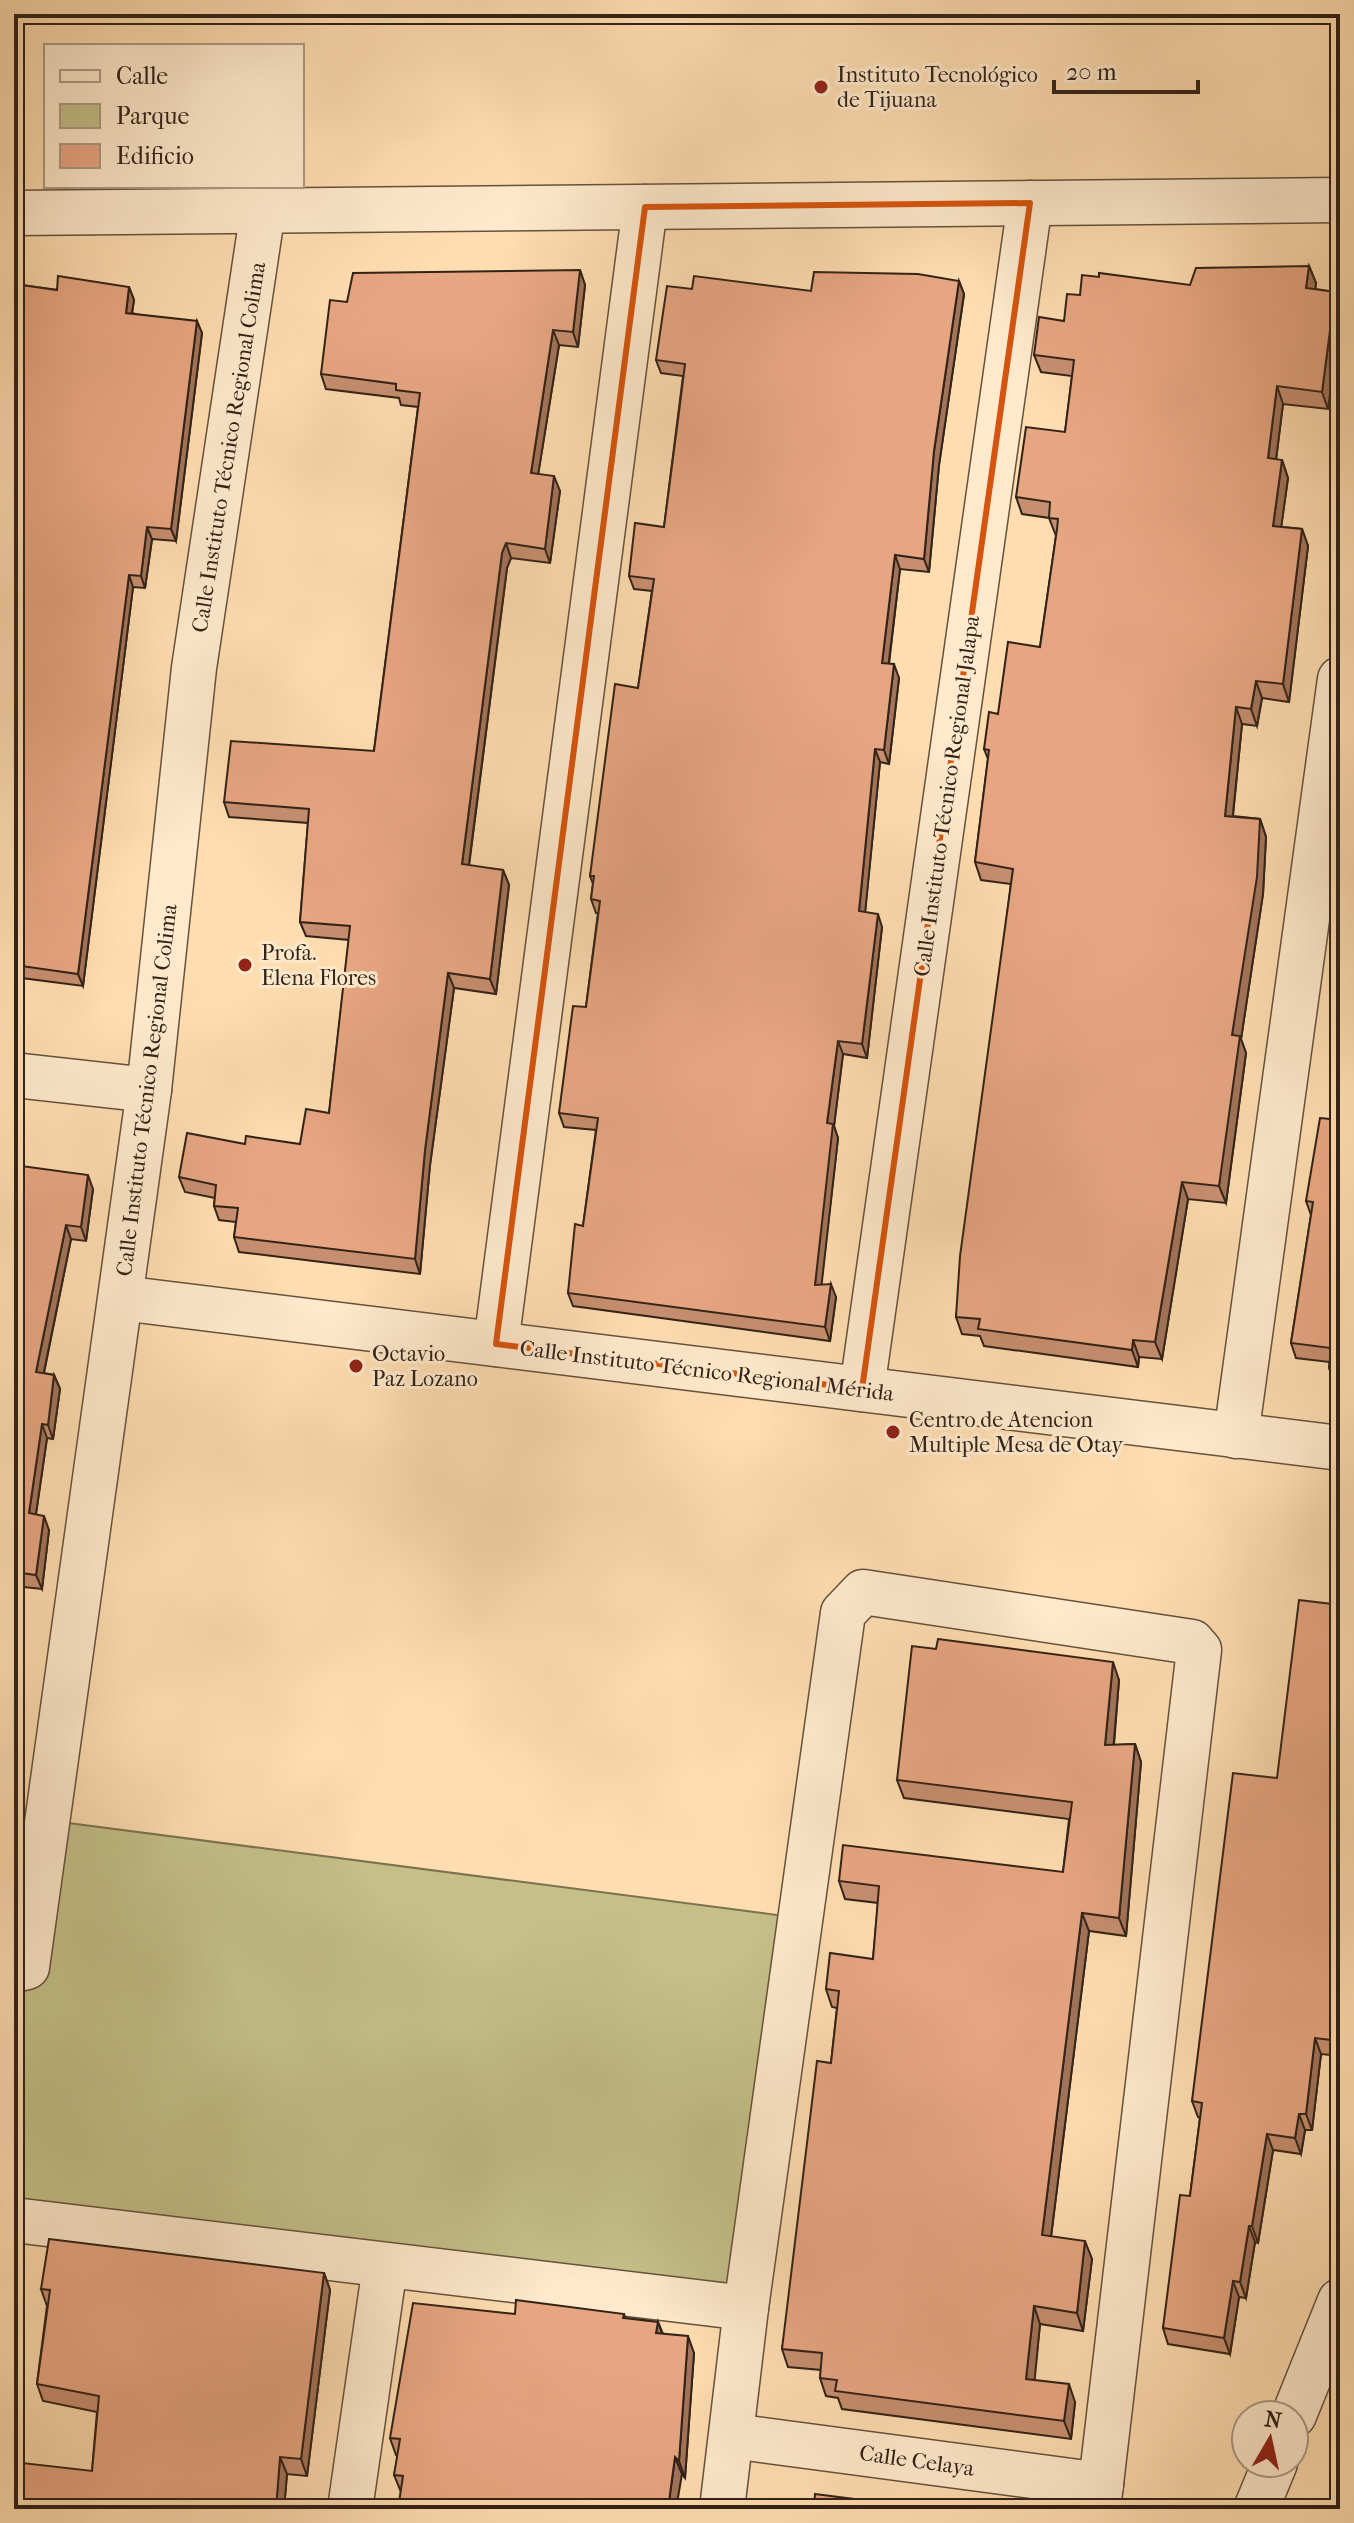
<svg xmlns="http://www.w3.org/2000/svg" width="1354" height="2523" viewBox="0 0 1354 2523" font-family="'IM FELL French Canon',serif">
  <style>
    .green { fill: #c4c088; stroke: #7b7150; stroke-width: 2 }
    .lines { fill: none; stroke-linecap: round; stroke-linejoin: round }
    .minor-casing { stroke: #65513e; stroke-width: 47 }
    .tertiary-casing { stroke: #65513e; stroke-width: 47 }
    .minor { stroke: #fee9cc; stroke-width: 44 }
    .tertiary { stroke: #fee9cc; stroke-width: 44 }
    .wall { fill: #c78f70; stroke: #322218; stroke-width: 2 }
    .shaded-wall { fill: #a2745b; stroke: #322218; stroke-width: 2 }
    .building { fill: #e7a682; stroke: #322218; stroke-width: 2 }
    .marked { fill: none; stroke: #d6540d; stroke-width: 6; stroke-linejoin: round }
    .poi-dot { fill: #8f2418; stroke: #fee9cc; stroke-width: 3 }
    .labels { text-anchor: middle; stroke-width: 6; stroke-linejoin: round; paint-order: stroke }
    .poi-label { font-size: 22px; fill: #322218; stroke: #fee9cc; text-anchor: start }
    .street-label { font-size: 22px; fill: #322218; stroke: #fee9cc }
  </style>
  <rect width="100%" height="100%" fill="#feddb0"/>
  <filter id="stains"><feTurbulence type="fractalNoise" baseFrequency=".0025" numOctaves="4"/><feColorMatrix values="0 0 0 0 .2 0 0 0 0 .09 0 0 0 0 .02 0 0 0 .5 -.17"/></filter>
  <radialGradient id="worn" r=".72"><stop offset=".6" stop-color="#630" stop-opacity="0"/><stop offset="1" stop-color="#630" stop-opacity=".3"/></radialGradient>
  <polygon class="green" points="53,1821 792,1917 741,2305 14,2212 14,1979"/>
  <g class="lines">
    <defs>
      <g id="minor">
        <polyline points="14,1075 149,1090"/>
        <polyline points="121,1298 1340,1448"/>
        <polyline points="496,1344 645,207"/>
        <polyline points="862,1389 1030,203"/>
        <polyline points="1236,1436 1340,679"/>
        <polyline points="14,1970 27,1967 149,1090 194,668 263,210"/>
        <polyline points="14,2220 746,2308"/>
        <polyline points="1294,2415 1340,2301"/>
        <polyline points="732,2436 1101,2485"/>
        <polyline points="350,2509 385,2266"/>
        <polyline points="722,2509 746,2308 843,1613 863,1592 1192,1642 1199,1650 1098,2509"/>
        <polyline points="1256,2509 1275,2463"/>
      </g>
      <polyline id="tertiary" points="14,213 1340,200"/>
    </defs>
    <use href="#minor" class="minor-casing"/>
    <use href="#tertiary" class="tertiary-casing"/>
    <use href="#minor" class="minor"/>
    <use href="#tertiary" class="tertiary"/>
  </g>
  <g class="wall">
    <polygon points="1309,266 1316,283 1315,289 1335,292 1340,305 1340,321 1328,409 1283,404 1276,460 1282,460 1288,478 1281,527 1302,529 1308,546 1289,702 1262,698 1257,726 1242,724 1233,816 1260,819 1266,837 1263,894 1241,1039 1246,1053 1226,1203 1188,1199 1162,1359 1139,1357 1138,1367 984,1346 980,1336 962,1334 956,1317 1011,884 981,880 975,862 988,759 984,749 998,714 1040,647 1056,536 1049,518 1022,514 1016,497 1065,432 1072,376 1041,372 1034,355 1064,321 1080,295 1190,285"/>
    <polygon points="580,270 585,285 578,347 559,345 538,474 560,491 550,563 511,558 507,568 469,866 503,870 509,885 496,994 454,988 430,1165 420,1274 239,1252 234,1237 236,1222 219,1220 214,1206 215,1198 185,1192 179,1177 245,1144 300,1144 329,1113 349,940 306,936 300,922 308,823 229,817 224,802 374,751 418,407 401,405 399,398 326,389 321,374 347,302"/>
    <polygon points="959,281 964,294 939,465 929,572 900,569 889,664 899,678 889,764 880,762 865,912 882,927 867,1058 843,1054 834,1126 838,1138 821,1285 836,1297 830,1341 573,1306 568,1293 583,1226 596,1130 564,1127 559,1113 586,1007 598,913 596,913 591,899 593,884 590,876 638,688 652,591 634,589 629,576 664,527 683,376 661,373 656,360 692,289 811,291"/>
    <polygon points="14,284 57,290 129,287 134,300 132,313 202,333 176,541 152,539 145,588 133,587 83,986 14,977"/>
    <polygon points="1340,944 1340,1001 1334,985"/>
    <polygon points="1340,1120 1340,1384 1334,1383 1329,1368 1330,1362 1296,1358 1291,1343 1311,1215 1306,1201"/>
    <polygon points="14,1165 93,1189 86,1241 71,1239 44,1373 54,1375 60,1389 53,1439 47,1438 36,1514 49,1530 42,1589 14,1586"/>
    <polygon points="1340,1605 1340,2056 1321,2054 1312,2130 1305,2130 1301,2154 1273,2150 1258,2243 1255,2242 1246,2298 1239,2297 1230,2354 1168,2344 1163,2328 1190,2196 1200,2118 1198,2117 1192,2101 1277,1778"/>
    <polygon points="1119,1680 1114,1745 1135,1744 1141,1762 1126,1936 1089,1931 1051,2237 1092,2259 1083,2331 1040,2324 1034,2380 1075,2402 1071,2439 842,2409 838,2398 826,2396 820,2378 821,2370 788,2367 782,2349 831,2063 837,2008 832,2007 826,1989 873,1959 878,1903 845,1899 839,1881 1063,1872 1069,1819 904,1798 897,1780"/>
    <polygon points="324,2273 330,2290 307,2476 287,2474 284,2509 14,2509 92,2471 97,2412 43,2401 37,2384 47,2306 41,2289"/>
    <polygon points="515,2314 624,2314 625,2318 658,2322 663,2334 694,2353 685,2478 682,2474 401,2492 394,2475 398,2455 396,2455 390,2438"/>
  </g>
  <g class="shaded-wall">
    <polygon points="1309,266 1316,283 1313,306 1306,288"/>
    <polygon points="580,270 585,285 578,347 573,332"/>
    <polygon points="959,281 964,294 939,465 929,572 924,559 934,451"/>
    <polygon points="129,287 134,300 130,325 126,313"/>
    <polygon points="1335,292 1340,305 1340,321 1328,409 1322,392"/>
    <polygon points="197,321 202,333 176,541 171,529"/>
    <polygon points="553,330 559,345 536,488 531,473"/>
    <polygon points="1277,386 1283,404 1274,475 1268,458"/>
    <polygon points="1282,460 1288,478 1279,543 1273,526"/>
    <polygon points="554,476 560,491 550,563 545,549"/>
    <polygon points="147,527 152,539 145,588 141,576"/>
    <polygon points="1302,529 1308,546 1289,702 1283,684"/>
    <polygon points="506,543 511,558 507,568 467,879 462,864 502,553"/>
    <polygon points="895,555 900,569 887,677 882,663"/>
    <polygon points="129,575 133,587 83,986 78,974"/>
    <polygon points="894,664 899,678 889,764 884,750"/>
    <polygon points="1256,681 1262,698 1257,726 1251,709"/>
    <polygon points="1236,707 1242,724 1231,833 1225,816"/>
    <polygon points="875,749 880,762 864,924 859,911"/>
    <polygon points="1260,819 1266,837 1263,894 1241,1039 1246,1053 1226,1203 1219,1186 1232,1035"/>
    <polygon points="503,870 509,885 496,994 490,979"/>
    <polygon points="878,914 882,927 867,1058 862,1044"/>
    <polygon points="448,973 454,988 430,1165 420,1274 415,1259 425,1150"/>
    <polygon points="838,1041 843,1054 834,1126 838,1138 820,1299 815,1285 827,1123"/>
    <polygon points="88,1175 93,1189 86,1241 81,1227"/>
    <polygon points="1182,1182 1188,1199 1162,1359 1155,1342"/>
    <polygon points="66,1225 71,1239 41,1386 36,1372"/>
    <polygon points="831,1284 836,1297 830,1341 825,1327"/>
    <polygon points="1133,1340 1139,1357 1138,1367 1132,1350"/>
    <polygon points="54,1375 60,1389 53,1439 48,1425"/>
    <polygon points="42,1424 47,1438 34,1527 29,1513"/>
    <polygon points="44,1516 49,1530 42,1589 36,1575"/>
    <polygon points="1113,1662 1119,1680 1112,1763 1105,1745"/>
    <polygon points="1135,1744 1141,1762 1126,1936 1119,1918"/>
    <polygon points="14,1784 17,1791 14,1811"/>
    <polygon points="1082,1913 1089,1931 1049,2253 1042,2235"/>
    <polygon points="1315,2038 1321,2054 1312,2130 1306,2114"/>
    <polygon points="1299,2114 1305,2130 1301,2154 1295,2138"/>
    <polygon points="1267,2134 1273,2150 1258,2243 1252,2226"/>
    <polygon points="1249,2226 1255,2242 1246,2298 1240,2282"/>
    <polygon points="1085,2241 1092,2259 1083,2331 1077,2313"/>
    <polygon points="324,2273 330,2290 307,2476 301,2459"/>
    <polygon points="1233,2281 1239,2297 1230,2354 1224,2338"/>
    <polygon points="1034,2306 1040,2324 1033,2397 1026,2379"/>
    <polygon points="658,2322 664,2339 656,2333"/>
    <polygon points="688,2336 694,2353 685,2478 679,2461"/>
    <polygon points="1069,2384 1075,2402 1071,2439 1064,2421"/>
    <polygon points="280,2457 287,2474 284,2509 276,2509"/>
    <polygon points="675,2457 682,2474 676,2509 668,2509"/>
  </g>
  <g class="building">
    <polygon points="1309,266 1306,288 1335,292 1322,392 1277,386 1268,458 1282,460 1273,526 1302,529 1283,684 1256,681 1251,709 1236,707 1225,816 1260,819 1257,877 1232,1035 1240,1036 1219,1186 1182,1182 1155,1342 1133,1340 1132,1350 978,1329 980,1319 956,1317 960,1256 1013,869 975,862 989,750 984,749 989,712 998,714 1008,642 1040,647 1057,529 1058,519 1049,518 1050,502 1016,497 1026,427 1065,432 1074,360 1034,355 1039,317 1064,321 1067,294 1080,295 1082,275 1099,277 1099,273 1190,285 1196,268"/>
    <polygon points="580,270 573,332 553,330 531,473 554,476 545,549 506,543 502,553 462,864 503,870 490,979 448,973 425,1150 415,1259 234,1237 238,1208 214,1206 216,1185 179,1177 187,1133 245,1144 246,1136 300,1144 306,1109 329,1113 350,926 300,922 309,809 224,802 231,741 374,751 420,393 396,390 396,384 321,374 330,300 347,302 353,273"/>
    <polygon points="814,272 918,274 959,281 934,451 924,559 895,555 882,663 894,664 884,750 875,749 859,911 878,914 862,1044 838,1041 827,1123 833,1124 815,1285 831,1284 825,1327 568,1293 575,1224 583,1226 598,1118 559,1113 573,1006 586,1007 600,901 591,899 594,876 590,876 615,684 638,688 654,579 629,576 635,523 664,527 679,412 685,364 656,360 667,286 692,289 694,276 811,291"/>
    <polygon points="58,276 129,287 126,313 197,321 171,529 147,527 141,576 129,575 78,974 14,965 14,284 57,290"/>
    <polygon points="1339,944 1340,944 1340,986 1334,985"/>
    <polygon points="1320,1118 1340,1120 1340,1370 1329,1368 1331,1348 1291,1343 1313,1202 1306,1201"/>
    <polygon points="14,1165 88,1175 81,1227 66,1225 36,1372 54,1375 48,1425 42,1424 29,1513 44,1516 36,1575 14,1572"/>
    <polygon points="1299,1600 1340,1605 1340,2041 1315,2038 1306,2114 1299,2114 1295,2138 1267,2134 1252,2226 1249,2226 1240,2282 1233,2281 1224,2338 1163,2328 1180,2195 1190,2196 1202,2103 1192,2101 1233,1773 1277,1778"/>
    <polygon points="938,1639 1113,1662 1105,1745 1135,1744 1119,1918 1082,1913 1042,2235 1085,2241 1077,2313 1034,2306 1026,2379 1069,2384 1064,2421 835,2391 837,2380 820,2378 822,2353 782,2349 817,2061 831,2063 839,1991 826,1989 830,1953 873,1959 879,1886 839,1881 843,1845 1063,1872 1072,1802 897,1780 912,1646 936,1649"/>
    <polygon points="49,2239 324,2273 301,2459 280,2457 276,2509 14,2509 14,2462 92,2471 99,2396 37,2384 50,2290 41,2289"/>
    <polygon points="516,2300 624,2314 623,2318 658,2322 656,2333 688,2336 679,2461 675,2457 668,2509 398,2509 403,2476 394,2475 400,2439 390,2438 413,2303 515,2314"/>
    <polygon points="815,2494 909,2506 909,2509 803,2509 804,2507 814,2508"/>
  </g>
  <path class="marked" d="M 1030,203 L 862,1389 L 496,1344 L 645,207 Z"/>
  <g class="poi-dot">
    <circle cx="821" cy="87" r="8"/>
    <circle cx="245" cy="965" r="8"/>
    <circle cx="356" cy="1366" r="8"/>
    <circle cx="893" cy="1432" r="8"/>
  </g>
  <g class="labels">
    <g class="poi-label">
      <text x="837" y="82">Instituto Tecnológico<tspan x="837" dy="25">de Tijuana</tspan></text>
      <text x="261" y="960">Profa.<tspan x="261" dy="25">Elena Flores</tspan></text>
      <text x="372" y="1361">Octavio<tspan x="372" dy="25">Paz Lozano</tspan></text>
      <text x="909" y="1427">Centro de Atencion<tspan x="909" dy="25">Multiple Mesa de Otay</tspan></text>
    </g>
    <g class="street-label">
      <text transform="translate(228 447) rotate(-81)" y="8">Calle Instituto Técnico Regional Colima</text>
      <text transform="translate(946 796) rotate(-82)" y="8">Calle Instituto Técnico Regional Jalapa</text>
      <text transform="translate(146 1090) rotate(-83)" y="8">Calle Instituto Técnico Regional Colima</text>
      <text transform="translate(707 1370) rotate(7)" y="8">Calle Instituto Técnico Regional Mérida</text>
      <text transform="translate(917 2460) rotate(8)" y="8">Calle Celaya</text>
    </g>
  </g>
  <rect width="1354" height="2523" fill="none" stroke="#feddb0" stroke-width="48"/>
  <rect x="16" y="16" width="1322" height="2491" fill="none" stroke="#322218" stroke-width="4"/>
  <rect x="24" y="24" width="1306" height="2475" fill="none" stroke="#322218" stroke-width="2"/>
  <rect x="44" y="44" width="260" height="144" fill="#fee9cc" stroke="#ac9984" stroke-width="2"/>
  <rect x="60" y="70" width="40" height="12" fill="#fee9cc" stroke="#ac9984" stroke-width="2"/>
  <text x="116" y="84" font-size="24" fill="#322218">Calle</text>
  <rect x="60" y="104" width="40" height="24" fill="#c4c088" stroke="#ac9984" stroke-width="2"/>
  <text x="116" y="124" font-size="24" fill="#322218">Parque</text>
  <rect x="60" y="144" width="40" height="24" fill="#e7a682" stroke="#ac9984" stroke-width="2"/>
  <text x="116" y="164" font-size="24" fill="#322218">Edificio</text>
  <g transform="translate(1270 2439) rotate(9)"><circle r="38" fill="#fee9cc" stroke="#ac9984" stroke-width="2"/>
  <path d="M0-6L14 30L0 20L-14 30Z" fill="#8f2418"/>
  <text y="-12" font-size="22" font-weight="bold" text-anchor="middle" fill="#322218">N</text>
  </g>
  <path d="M1054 80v12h144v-12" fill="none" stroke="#322218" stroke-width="4"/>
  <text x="1066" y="80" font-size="24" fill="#322218" stroke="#fee9cc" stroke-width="6" paint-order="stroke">20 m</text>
  <rect width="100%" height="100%" filter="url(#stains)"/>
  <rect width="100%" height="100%" fill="url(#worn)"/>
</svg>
